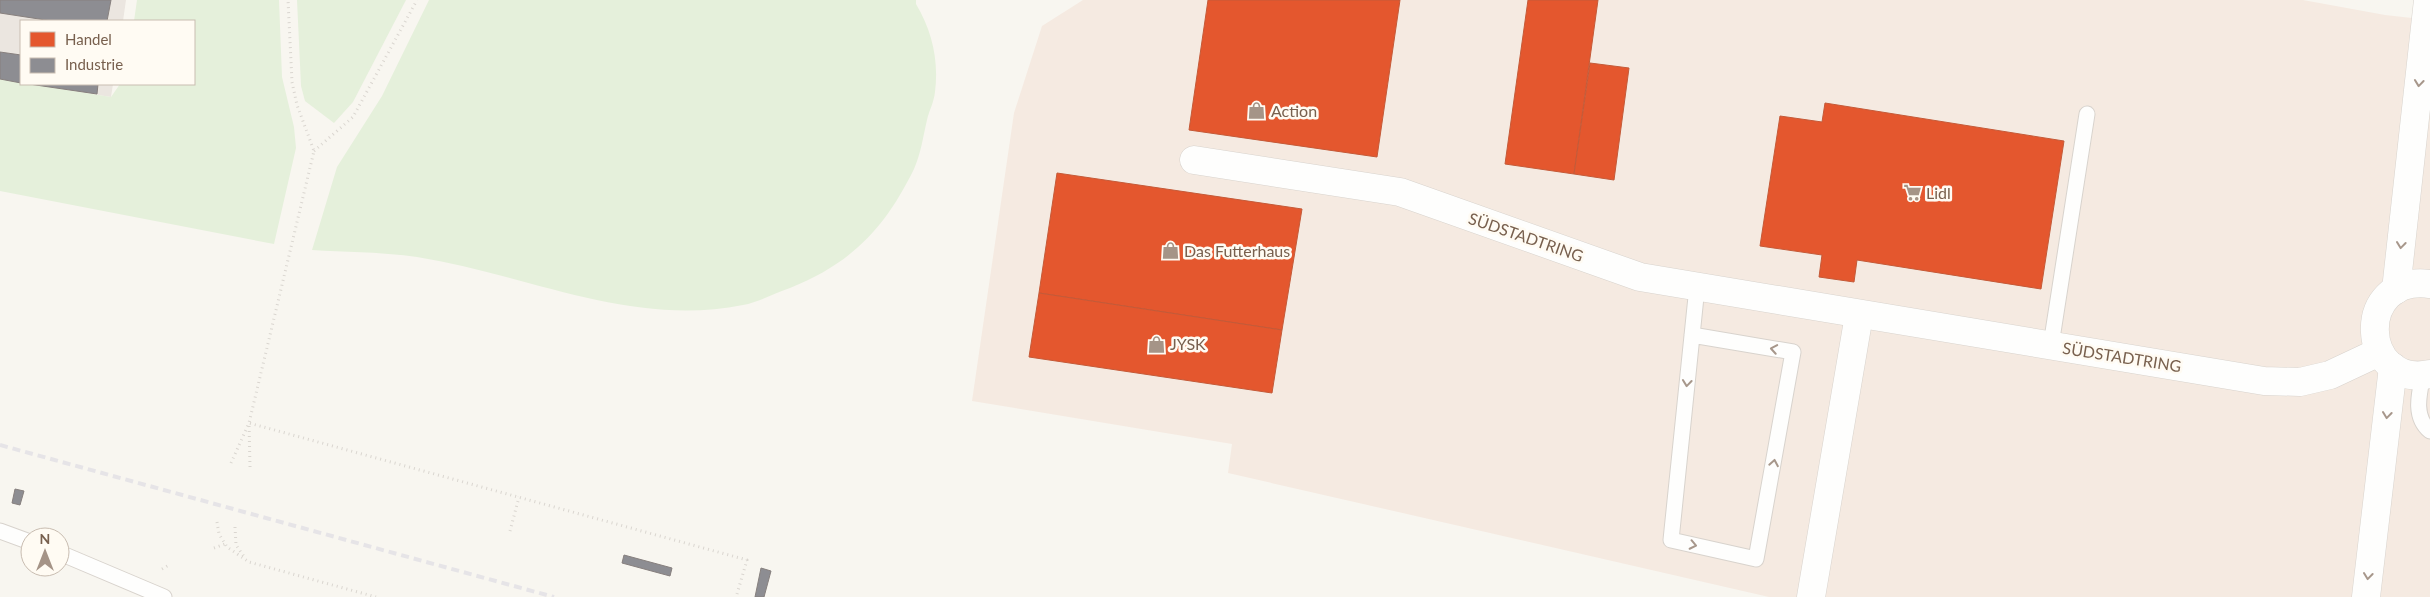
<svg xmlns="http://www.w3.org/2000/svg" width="2430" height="597" viewBox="0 0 2430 597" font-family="Lato,sans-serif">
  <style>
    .commercial { fill: #f5eae1 }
    .industrial { fill: #ebe6e0 }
    .green { fill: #e5f0db }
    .shops { fill: #e4572e; stroke: #c45a38 }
    .industry { fill: #8d8d92; stroke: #87807e }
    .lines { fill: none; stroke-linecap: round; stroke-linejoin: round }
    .service-casing { stroke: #d8d3cd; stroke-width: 17 }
    .minor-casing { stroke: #d8d3cd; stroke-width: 29 }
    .path { stroke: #dad6d0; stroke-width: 3; stroke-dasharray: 1 4; stroke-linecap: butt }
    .service { stroke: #fefefd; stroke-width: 15 }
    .minor { stroke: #fefefd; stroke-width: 28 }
    .rail { stroke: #e6e4e7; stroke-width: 4; stroke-dasharray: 8 5; stroke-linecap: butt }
    .oneway { stroke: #a7978b }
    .labels { text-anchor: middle; stroke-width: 5; stroke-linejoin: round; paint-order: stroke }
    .poi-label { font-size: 16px; fill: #78604e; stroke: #fffbf3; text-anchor: start }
    .street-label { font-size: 16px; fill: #78604e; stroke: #fffbf3 }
  </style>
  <rect width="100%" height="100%" fill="#f8f6f0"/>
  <polygon class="commercial" points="1083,0 2303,0 2385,15 2430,20 2430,597 1769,597 1228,473 1232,444 972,401 1014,113 1042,26"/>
  <g class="industrial">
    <polygon points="0,0 126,0 123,21 21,21 21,83 0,79"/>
    <polygon points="29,84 113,84 111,97"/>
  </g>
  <g class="green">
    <polygon points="137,0 279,0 282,77 294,127 296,148 274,244 0,191 0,79 111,97 120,84 194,84 194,21 134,21"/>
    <polygon points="297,0 406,0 353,102 334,123 305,101 301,86"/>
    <path d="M 429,0 L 916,0 L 916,4 C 932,31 939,60 935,92 C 934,102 929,111 927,120 C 923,137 921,153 914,169 C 885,228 852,263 790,288 C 775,293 759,302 743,305 C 632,328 525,274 417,257 C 383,252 346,252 312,250 L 337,167 L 382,96 Z"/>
  </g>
  <g class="shops">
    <polygon points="1208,0 1400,0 1377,157 1189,130"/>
    <polygon points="1528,0 1598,0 1574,174 1505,164"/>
    <polygon points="1590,63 1629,68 1614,180 1574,174"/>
    <polygon points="1825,103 2064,141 2041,289 1857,260 1854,282 1819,277 1822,255 1760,246 1780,116 1822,122"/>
    <polygon points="1057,173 1302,209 1282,330 1039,293"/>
    <polygon points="1039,293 1282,330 1272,393 1029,357"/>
  </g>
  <g class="industry">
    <polygon points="0,0 111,0 107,21 52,21 0,13"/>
    <polygon points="0,52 21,55 21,83 0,79"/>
    <polygon points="29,84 98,84 97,94"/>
    <polygon points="15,489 24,491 20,505 12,503"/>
    <polygon points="624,555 672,568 670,576 622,563"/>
    <polygon points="761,568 771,571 764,597 755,597"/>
  </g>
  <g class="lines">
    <defs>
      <g id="service">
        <polyline points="1692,335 1793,352 1756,559 1671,540 1697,287"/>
        <polyline points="2051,345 2087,114"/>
        <path d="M 2423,375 C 2419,394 2413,417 2430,431"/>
        <polyline points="0,531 30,542"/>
        <polyline points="60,553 164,597"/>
      </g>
      <g id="minor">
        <polyline points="1194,160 1400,192 1640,277 2264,381 2300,382 2330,375 2379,352"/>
        <path d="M 2430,284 C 2353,274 2360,389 2430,374"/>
        <polyline points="2396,290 2428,0"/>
        <polyline points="1811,597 1859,315"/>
        <polyline points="2366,597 2393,367"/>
      </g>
    </defs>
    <use href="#service" class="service-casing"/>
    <use href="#minor" class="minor-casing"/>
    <g class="path">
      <polyline points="314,151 353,117 417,0"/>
      <polyline points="231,463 249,423 314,151 297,105 292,82 288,0"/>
      <polyline points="250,467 249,423 747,560 737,594"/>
      <polyline points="217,522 219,534 227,547 249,562 376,597"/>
      <polyline points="235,527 236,545 245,558"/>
      <polyline points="510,531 519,497"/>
      <polyline points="214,548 225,544"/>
      <polyline points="162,569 169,565"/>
    </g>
    <use href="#service" class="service"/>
    <use href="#minor" class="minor"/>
    <polyline class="rail" points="0,445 554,597"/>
  </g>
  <defs><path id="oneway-chevron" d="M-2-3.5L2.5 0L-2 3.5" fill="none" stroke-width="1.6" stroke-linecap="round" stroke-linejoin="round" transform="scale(1.25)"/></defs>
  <g class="oneway">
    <use href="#oneway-chevron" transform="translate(2419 83) rotate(96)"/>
    <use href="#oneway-chevron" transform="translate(2401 245) rotate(97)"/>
    <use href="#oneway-chevron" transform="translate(1774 349) rotate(-170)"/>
    <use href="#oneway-chevron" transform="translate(1687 383) rotate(96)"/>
    <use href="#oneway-chevron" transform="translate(2387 415) rotate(97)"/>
    <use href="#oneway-chevron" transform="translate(1774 463) rotate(-80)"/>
    <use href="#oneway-chevron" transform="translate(1693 545) rotate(12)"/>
    <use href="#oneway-chevron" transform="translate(2368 576) rotate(97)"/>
  </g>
  <defs>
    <symbol id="shop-bare" viewBox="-9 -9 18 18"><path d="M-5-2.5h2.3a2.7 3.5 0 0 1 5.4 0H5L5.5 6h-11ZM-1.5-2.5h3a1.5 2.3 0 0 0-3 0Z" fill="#a59487" stroke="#fffbf3" stroke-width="2.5" paint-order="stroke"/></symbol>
    <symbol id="supermarket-bare" viewBox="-9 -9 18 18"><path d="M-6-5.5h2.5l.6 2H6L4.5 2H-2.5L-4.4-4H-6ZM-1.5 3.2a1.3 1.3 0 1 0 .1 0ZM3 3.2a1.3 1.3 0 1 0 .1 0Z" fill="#a59487" stroke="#fffbf3" stroke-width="2.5" paint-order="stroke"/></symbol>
  </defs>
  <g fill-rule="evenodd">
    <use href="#shop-bare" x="1244" y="98" width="25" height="25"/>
    <use href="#supermarket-bare" x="1900" y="180" width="25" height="25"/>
    <use href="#shop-bare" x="1158" y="238" width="25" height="25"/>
    <use href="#shop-bare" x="1144" y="332" width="25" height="25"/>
  </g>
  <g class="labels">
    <g class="poi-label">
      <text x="1271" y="117">Action</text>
      <text x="1926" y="199">Lidl</text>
      <text x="1184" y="257">Das Futterhaus</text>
      <text x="1170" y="350">JYSK</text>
    </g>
    <g class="street-label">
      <text transform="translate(1526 237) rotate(19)" y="6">SÜDSTADTRING</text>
      <text transform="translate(2122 357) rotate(9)" y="6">SÜDSTADTRING</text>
    </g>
  </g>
  <rect x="20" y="20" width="175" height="65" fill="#fffbf3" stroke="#c9bdb1"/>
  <rect x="30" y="32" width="25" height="15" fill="#e4572e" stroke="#c9bdb1"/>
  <text x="65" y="45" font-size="15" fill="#78604e">Handel</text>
  <rect x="30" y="58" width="25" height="15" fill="#8d8d92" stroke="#c9bdb1"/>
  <text x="65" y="70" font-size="15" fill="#78604e">Industrie</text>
  <g transform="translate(45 552)"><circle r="24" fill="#fffbf3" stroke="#c9bdb1"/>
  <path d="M0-4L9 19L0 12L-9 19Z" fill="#a59487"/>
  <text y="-8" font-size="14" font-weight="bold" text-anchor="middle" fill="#78604e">N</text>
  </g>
</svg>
